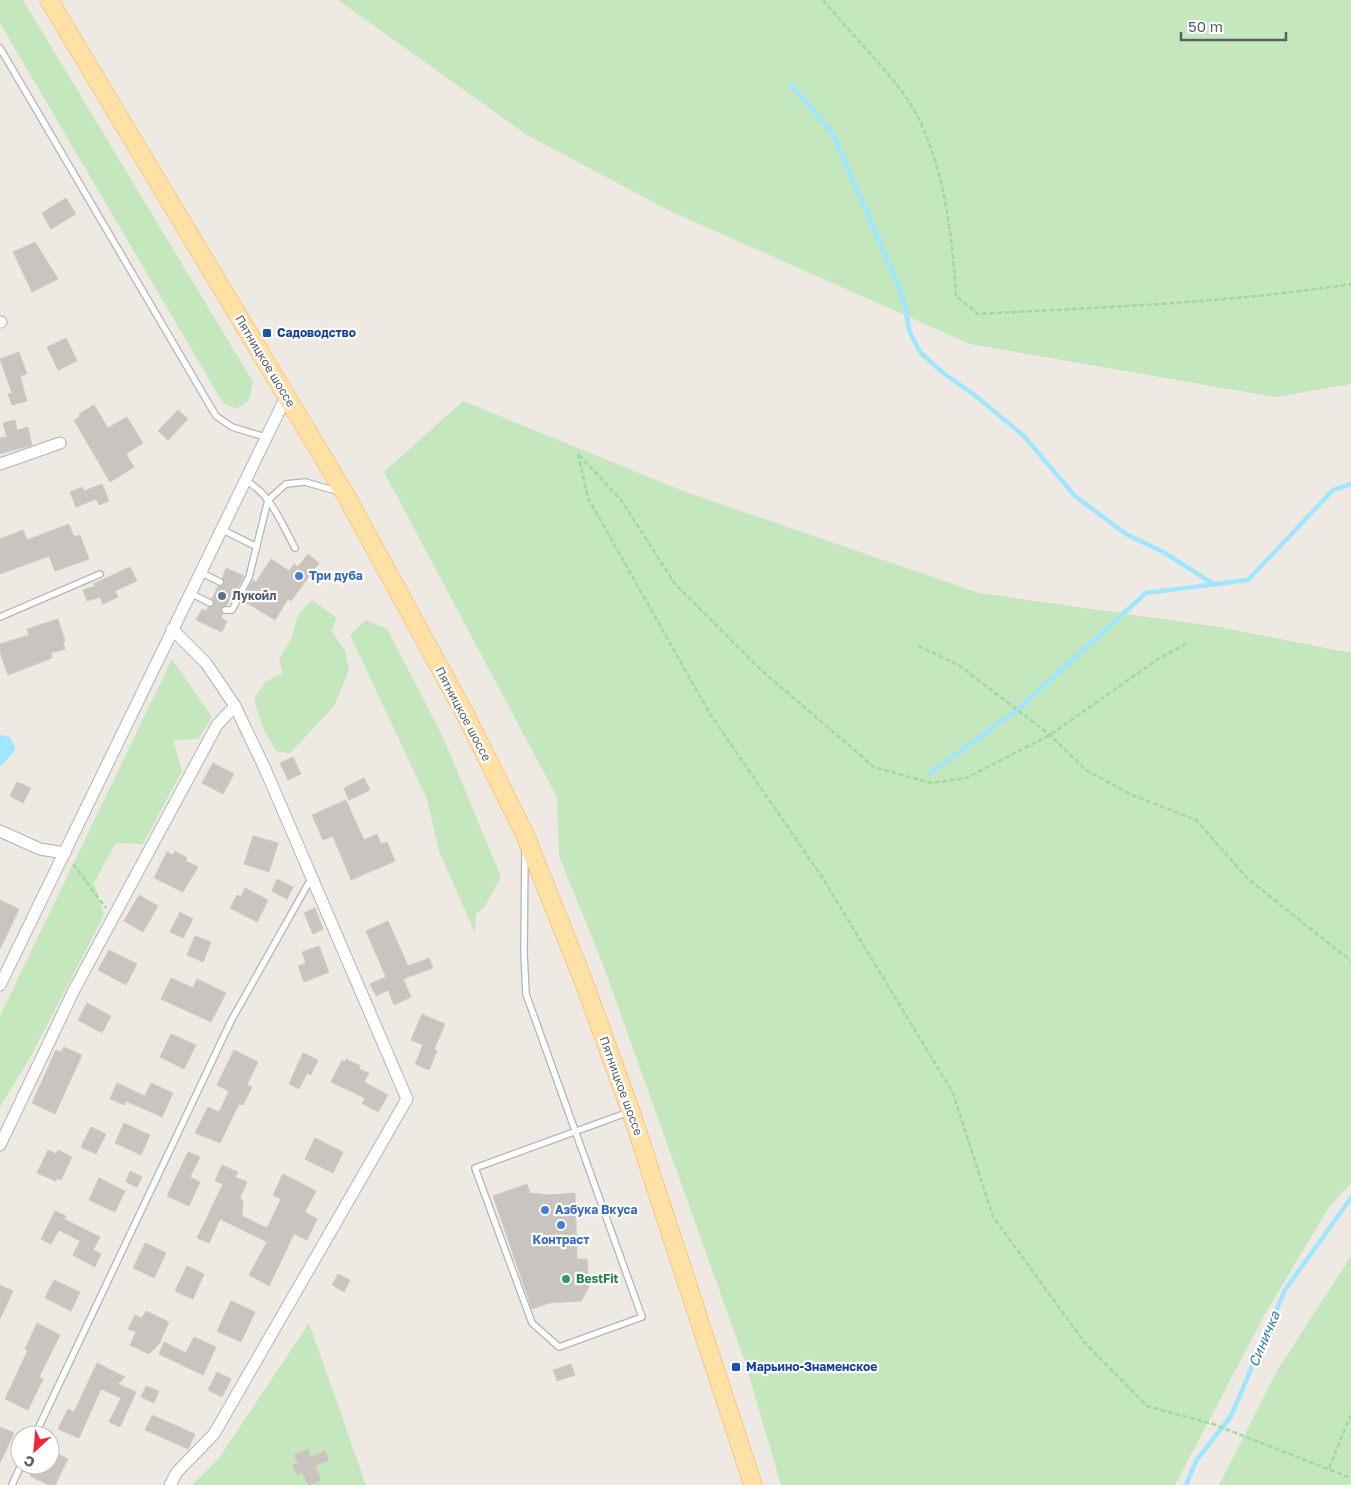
<svg xmlns="http://www.w3.org/2000/svg" width="1351" height="1485" viewBox="0 0 1351 1485" font-family="'Golos Text',sans-serif">
  <style>
    .green { fill: #c4e7bd }
    .water { fill: #a1e6ff }
    .lines { fill: none; stroke-linecap: round; stroke-linejoin: round }
    .stream { stroke: #a1e6ff; stroke-width: 4.5 }
    .building { fill: #c9c4bf; stroke: #d3cac0 }
    .service-casing { stroke: #b0b5b8; stroke-width: 8 }
    .minor-casing { stroke: #b0b5b8; stroke-width: 13 }
    .primary-casing { stroke: #f9ad51; stroke-width: 19 }
    .path { stroke: #9fdaa5; stroke-width: 2.5; stroke-dasharray: 5 2.5; stroke-linecap: butt }
    .service { stroke: #fff; stroke-width: 5.5 }
    .minor { stroke: #fff; stroke-width: 11 }
    .primary { stroke: #ffe1a6; stroke-width: 18 }
    .transit-dot { fill: #1a4fb4; stroke: #fff; stroke-width: 2 }
    .shop-dot { fill: #3f7fe0; stroke: #fff; stroke-width: 2 }
    .service-dot { fill: #5c6f8a; stroke: #fff; stroke-width: 2 }
    .leisure-dot { fill: #2e9e5b; stroke: #fff; stroke-width: 2 }
    .labels { text-anchor: middle; stroke-width: 4.5; stroke-linejoin: round; paint-order: stroke }
    .transit-label { font-size: 12px; font-weight: bold; fill: #164399; stroke: #fff; text-anchor: start }
    .street-label { font-size: 12px; fill: #5a6064; stroke: #fff }
    .shop-label { font-size: 12px; font-weight: bold; fill: #366cbe; stroke: #fff; text-anchor: start }
    .service-label { font-size: 12px; font-weight: bold; fill: #4e5e75; stroke: #fff; text-anchor: start }
    .leisure-label { font-size: 12px; font-weight: bold; fill: #27864d; stroke: #fff; text-anchor: start }
    .water-label { font-size: 14px; font-style: italic; fill: #347ea4; stroke: #fff }
  </style>
  <rect width="100%" height="100%" fill="#eee9e2"/>
  <g class="green">
    <polygon points="0,0 23,0 253,382 249,400 236,409 223,403 0,23"/>
    <polygon points="338,0 1351,0 1351,384 1275,397 970,344 670,211 527,135"/>
    <polygon points="463,401 683,491 979,593 1219,627 1351,653 1351,1183 1329,1207 1265,1314 1175,1485 781,1485 744,1359 602,962 559,856 557,797 384,472"/>
    <polygon points="312,600 337,618 331,630 345,651 349,670 334,706 290,753 277,752 263,728 254,699 265,682 283,673 279,660 292,637 298,615"/>
    <polygon points="366,620 387,629 443,737 501,877 485,906 476,914 475,933 439,851 427,799 350,635"/>
    <polygon points="172,659 212,717 198,739 173,740 182,771 143,844 116,843 94,883 104,915 32,1054 0,1107 0,1016"/>
    <polygon points="1351,1256 1351,1485 1219,1485 1277,1371"/>
    <polygon points="309,1323 366,1485 192,1485 219,1458"/>
  </g>
  <polygon class="water" points="0,735 10,737 15,747 14,752 0,767"/>
  <g class="lines">
    <g class="stream">
      <polyline points="791,85 833,134 902,294 910,333 920,352 942,372 973,394 1023,435 1075,496 1126,534 1165,553 1215,585"/>
      <polyline points="929,774 1017,710 1146,593 1248,580 1333,490 1351,484"/>
      <polyline points="1186,1485 1196,1461 1231,1416 1285,1290 1351,1198"/>
    </g>
  </g>
  <g class="building">
    <polygon points="66,198 76,214 51,229 42,213"/>
    <polygon points="35,242 58,279 32,292 13,252"/>
    <polygon points="66,338 77,361 58,370 47,347"/>
    <polygon points="19,352 27,374 20,376 27,401 12,405 8,394 12,393 0,359"/>
    <polygon points="94,405 108,428 127,417 143,443 126,454 134,467 110,482 74,420 80,417 79,414"/>
    <polygon points="178,410 188,419 168,440 158,431"/>
    <polygon points="15,420 17,430 28,427 32,445 0,454 0,438 7,437 3,423"/>
    <polygon points="102,484 109,501 99,505 96,499 76,507 70,492 82,487 84,491"/>
    <polygon points="69,524 74,537 80,535 89,559 55,571 49,556 0,574 0,539 23,530 27,540"/>
    <polygon points="308,554 319,563 291,601 288,599 275,620 242,600 253,580 256,582 271,559 289,571 294,564 298,567"/>
    <polygon points="130,567 137,581 115,591 118,597 103,604 100,597 87,601 83,590 95,586 93,584"/>
    <polygon points="226,568 244,576 234,595 232,594 227,605 221,608 223,614 221,618 227,621 222,632 196,620 202,609 206,611 208,607 214,606 212,599 218,586 224,584 222,578"/>
    <polygon points="58,619 65,641 63,642 65,649 51,653 52,658 8,675 0,652 0,644 29,635 27,629"/>
    <polygon points="293,757 301,774 288,780 280,763"/>
    <polygon points="213,763 234,774 223,794 202,783"/>
    <polygon points="364,778 370,790 349,800 344,788"/>
    <polygon points="17,782 31,788 23,803 10,796"/>
    <polygon points="346,800 364,840 377,834 381,844 387,842 395,861 351,880 333,836 323,840 312,815"/>
    <polygon points="253,836 278,843 269,872 244,864"/>
    <polygon points="175,851 187,858 186,861 198,867 183,892 154,878 167,852 173,855"/>
    <polygon points="277,879 293,887 287,899 272,891"/>
    <polygon points="245,888 268,900 257,922 230,908 237,895 241,897"/>
    <polygon points="139,895 158,906 143,932 124,921"/>
    <polygon points="0,900 19,909 0,949"/>
    <polygon points="315,908 323,929 313,934 304,913"/>
    <polygon points="180,912 193,919 183,938 170,932"/>
    <polygon points="388,921 408,966 429,958 433,968 403,979 411,997 394,1005 388,990 376,996 370,984 386,977 366,931"/>
    <polygon points="195,936 211,942 203,962 187,955"/>
    <polygon points="319,946 329,972 304,982 298,966 306,963 302,952"/>
    <polygon points="109,950 137,964 126,985 98,970"/>
    <polygon points="171,978 193,988 197,979 226,993 211,1022 161,999"/>
    <polygon points="87,1003 111,1016 102,1033 78,1020"/>
    <polygon points="422,1014 445,1024 434,1049 437,1051 429,1070 415,1064 423,1045 411,1040"/>
    <polygon points="171,1034 196,1045 184,1069 160,1057"/>
    <polygon points="64,1047 82,1055 55,1114 32,1103 56,1050 61,1052"/>
    <polygon points="234,1050 258,1062 247,1085 252,1087 243,1105 239,1104 220,1143 195,1133 208,1107 219,1112 229,1091 217,1085"/>
    <polygon points="303,1053 318,1060 311,1075 307,1073 299,1089 289,1084"/>
    <polygon points="346,1059 360,1066 359,1069 369,1073 364,1082 388,1095 378,1112 362,1103 365,1098 331,1082 342,1060 345,1062"/>
    <polygon points="117,1083 145,1096 151,1083 173,1093 162,1117 126,1101 124,1105 110,1099"/>
    <polygon points="124,1123 150,1135 141,1155 115,1143"/>
    <polygon points="91,1127 106,1134 96,1154 81,1147"/>
    <polygon points="315,1138 343,1152 333,1173 305,1159"/>
    <polygon points="48,1150 56,1154 58,1150 72,1157 61,1180 57,1178 56,1181 37,1173"/>
    <polygon points="188,1152 200,1157 190,1177 200,1182 189,1206 167,1196"/>
    <polygon points="222,1165 238,1172 235,1177 247,1182 240,1198 243,1201 242,1216 267,1228 281,1199 273,1195 283,1174 316,1191 305,1212 317,1219 307,1240 294,1234 269,1286 249,1275 267,1242 220,1219 209,1243 197,1238 223,1184 215,1181"/>
    <polygon points="130,1171 142,1177 137,1187 126,1182"/>
    <polygon points="99,1178 125,1191 115,1212 89,1200"/>
    <polygon points="527,1184 530,1193 549,1195 575,1193 577,1259 587,1259 589,1287 581,1301 549,1303 532,1309 493,1196"/>
    <polygon points="55,1211 66,1216 64,1219 100,1237 93,1250 101,1254 95,1267 73,1255 80,1241 59,1230 51,1244 41,1239"/>
    <polygon points="145,1243 166,1253 154,1278 133,1268"/>
    <polygon points="187,1266 204,1274 193,1299 175,1291"/>
    <polygon points="338,1274 350,1280 344,1292 332,1285"/>
    <polygon points="54,1280 80,1292 71,1311 45,1298"/>
    <polygon points="0,1285 13,1291 0,1319"/>
    <polygon points="231,1301 255,1312 241,1342 217,1331"/>
    <polygon points="146,1311 169,1322 159,1344 149,1354 130,1345 136,1332 128,1329 135,1315 142,1318"/>
    <polygon points="37,1323 60,1335 39,1377 43,1379 28,1410 5,1399 28,1350 25,1349"/>
    <polygon points="194,1337 216,1347 203,1375 159,1354 164,1342 186,1353"/>
    <polygon points="97,1363 125,1377 118,1384 136,1392 120,1427 109,1422 121,1398 101,1389 79,1438 58,1429 68,1409 74,1412"/>
    <polygon points="571,1364 575,1375 557,1381 553,1370"/>
    <polygon points="217,1372 231,1379 222,1397 208,1390"/>
    <polygon points="146,1386 159,1391 154,1403 141,1397"/>
    <polygon points="152,1415 195,1434 188,1449 145,1430"/>
    <polygon points="0,1427 14,1433 0,1463"/>
    <polygon points="308,1449 311,1457 325,1451 329,1460 315,1466 321,1480 310,1485 308,1485 302,1472 297,1475 292,1465 298,1463 294,1455"/>
    <polygon points="50,1450 68,1459 55,1485 49,1485 30,1476 35,1465 50,1465"/>
  </g>
  <g class="lines">
    <defs>
      <g id="service">
        <polyline points="0,48 216,416 232,427 265,437"/>
        <path d="M 244,480 C 271,493 281,523 295,548"/>
        <polyline points="221,529 257,547"/>
        <polyline points="200,572 220,582"/>
        <polyline points="190,593 210,603"/>
        <polyline points="225,610 232,610 249,577 268,500 286,484 305,482 340,492"/>
        <polyline points="0,617 100,574"/>
        <polyline points="525,850 524,954 526,994 642,1317 559,1347 532,1323 475,1168 629,1112"/>
        <polyline points="35,1435 231,1021 312,877"/>
        <polyline points="12,1485 21,1465"/>
      </g>
      <g id="minor">
        <polyline points="0,322 1,322"/>
        <polyline points="0,464 60,443"/>
        <polyline points="0,831 40,849 65,853"/>
        <polyline points="0,985 286,397"/>
        <polyline points="0,1145 74,990 217,725 235,706"/>
        <polyline points="170,1485 177,1472 214,1434 407,1099 266,771 235,706 206,663 172,629"/>
      </g>
      <polyline id="primary" points="49,0 345,494 465,714 525,835 583,980 631,1112 753,1485"/>
    </defs>
    <use href="#service" class="service-casing"/>
    <use href="#minor" class="minor-casing"/>
    <use href="#primary" class="primary-casing"/>
    <g class="path">
      <path d="M 823,0 C 848,30 876,58 900,89 C 942,143 952,230 956,296 L 978,314 C 1103,307 1228,303 1351,284"/>
      <polyline points="578,454 588,498 710,714 822,877 953,1093 993,1217 1085,1343 1147,1406 1213,1424 1351,1478"/>
      <polyline points="579,455 621,500 675,584 760,669 874,767 931,783 966,778 1050,735 1158,659 1188,643"/>
      <polyline points="918,646 959,665 1050,735 1086,770 1130,794 1196,820 1247,878 1351,961"/>
      <polyline points="73,864 106,908"/>
      <polyline points="1329,1468 1351,1414"/>
    </g>
    <use href="#service" class="service"/>
    <use href="#minor" class="minor"/>
    <use href="#primary" class="primary"/>
  </g>
  <g class="transit-dot">
    <rect x="262" y="328" width="10" height="10" rx="2.5"/>
    <rect x="731" y="1362" width="10" height="10" rx="2.5"/>
  </g>
  <g class="shop-dot">
    <circle cx="299" cy="576" r="5"/>
    <circle cx="545" cy="1210" r="5"/>
    <circle cx="561" cy="1225" r="5"/>
  </g>
  <circle class="service-dot" cx="222" cy="596" r="5"/>
  <circle class="leisure-dot" cx="566" cy="1279" r="5"/>
  <g class="labels">
    <g class="transit-label">
      <text x="277" y="337">Садоводство</text>
      <text x="746" y="1371">Марьино-Знаменское</text>
    </g>
    <g class="street-label">
      <text transform="translate(265 361) rotate(59)" y="4">Пятницкое шоссе</text>
      <text transform="translate(463 714) rotate(62)" y="4">Пятницкое шоссе</text>
      <text transform="translate(621 1086) rotate(70)" y="4">Пятницкое шоссе</text>
    </g>
    <g class="shop-label">
      <text x="309" y="580">Три дуба</text>
      <text x="555" y="1214">Азбука Вкуса</text>
      <text x="561" y="1244" text-anchor="middle">Контраст</text>
    </g>
    <g class="service-label">
      <text x="232" y="600">Лукойл</text>
    </g>
    <g class="leisure-label">
      <text x="576" y="1283">BestFit</text>
    </g>
    <g class="water-label">
      <text transform="translate(1264 1339) rotate(-67)" y="5">Синичка</text>
    </g>
  </g>
  <g transform="translate(35 1450) rotate(206)"><circle r="24" fill="#ffffff" stroke="#bdbfc1"/>
  <path d="M0-4L9 19L0 12L-9 19Z" fill="#f22437"/>
  <text y="-8" font-size="14" font-weight="bold" text-anchor="middle" fill="#5a6064">С</text>
  </g>
  <path d="M1181 32v8h105v-8" fill="none" stroke="#5a6064" stroke-width="2.5"/>
  <text x="1188" y="32" font-size="15" fill="#5a6064" stroke="#ffffff" stroke-width="4" paint-order="stroke">50 m</text>
</svg>
